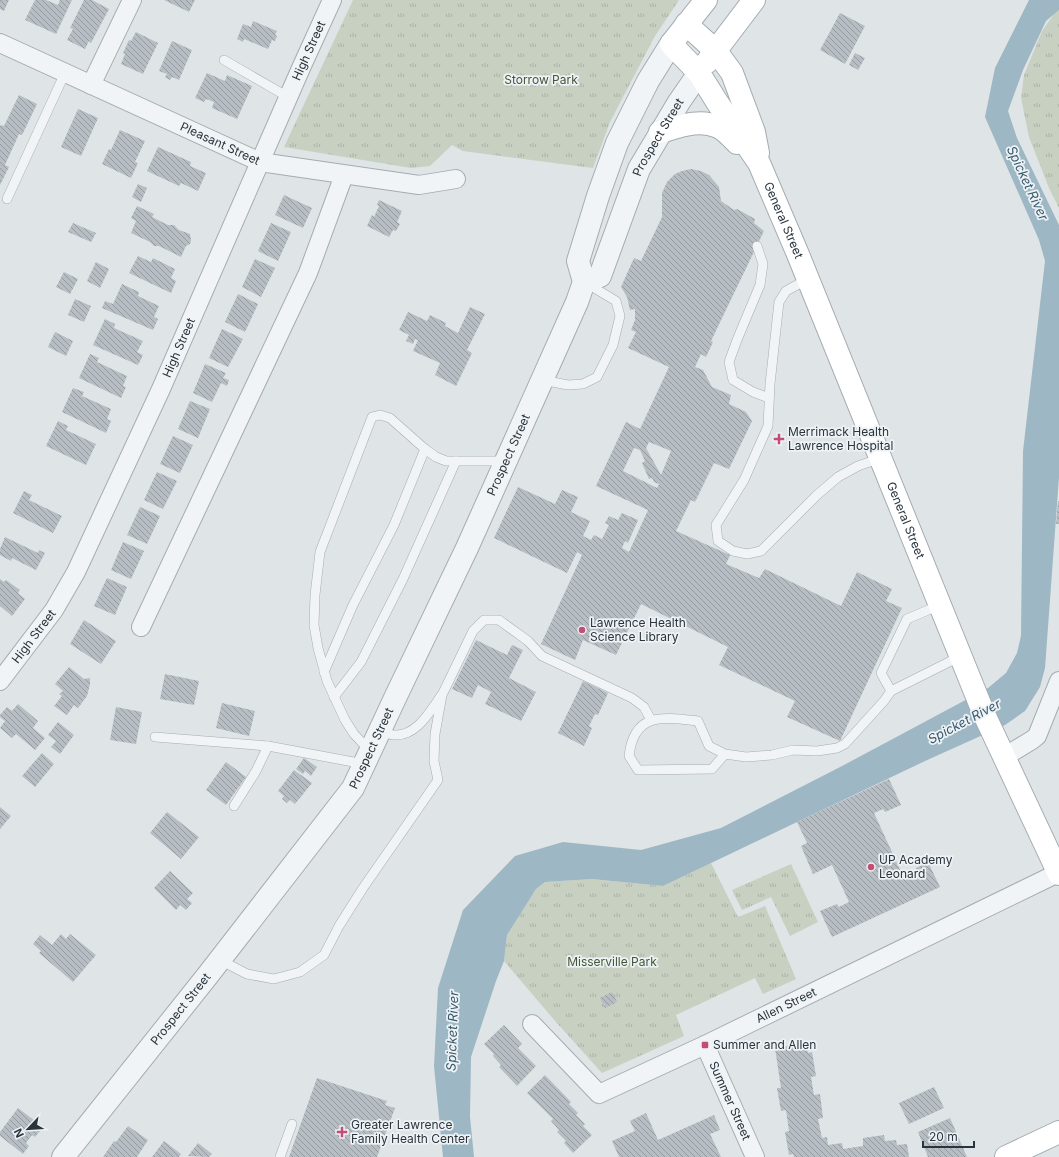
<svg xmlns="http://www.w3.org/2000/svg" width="1059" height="1157" viewBox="0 0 1059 1157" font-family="Inter,sans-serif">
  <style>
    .park { fill: url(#park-tufts) }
    .water { fill: #9db7c4 }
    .building { fill: url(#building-back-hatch); fill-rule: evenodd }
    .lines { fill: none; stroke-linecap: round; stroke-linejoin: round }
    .service-casing { stroke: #a5acb1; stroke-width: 10 }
    .minor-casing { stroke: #a5acb1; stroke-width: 20 }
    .tertiary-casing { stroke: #a5acb1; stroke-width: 24 }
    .secondary-casing { stroke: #a5acb1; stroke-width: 24 }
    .service { stroke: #f1f4f6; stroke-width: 9 }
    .minor { stroke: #f1f4f6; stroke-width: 18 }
    .tertiary { stroke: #f1f4f6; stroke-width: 22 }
    .secondary { stroke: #fff; stroke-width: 22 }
    .poi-dot { fill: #c34d75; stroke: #eef2f5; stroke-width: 1.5 }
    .labels { text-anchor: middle; stroke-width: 3.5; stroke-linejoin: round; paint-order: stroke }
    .street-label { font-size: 12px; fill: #29343d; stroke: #eef2f5 }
    .park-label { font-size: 12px; fill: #435738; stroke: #eef2f5 }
    .poi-label { font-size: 12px; fill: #29343d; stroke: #eef2f5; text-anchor: start }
    .water-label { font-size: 13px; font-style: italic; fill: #37596d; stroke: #eef2f5 }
  </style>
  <defs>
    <pattern id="park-tufts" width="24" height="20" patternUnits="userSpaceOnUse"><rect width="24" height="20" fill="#c7d0c1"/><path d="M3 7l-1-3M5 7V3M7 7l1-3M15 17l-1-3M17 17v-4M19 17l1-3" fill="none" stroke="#abb3a7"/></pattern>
    <pattern id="building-back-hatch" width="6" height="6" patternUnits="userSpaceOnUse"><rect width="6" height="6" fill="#b7bec3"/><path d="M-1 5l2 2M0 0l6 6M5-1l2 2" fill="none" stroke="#959ba0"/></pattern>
  </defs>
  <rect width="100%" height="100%" fill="#dfe4e7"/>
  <g class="park">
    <polygon points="353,0 679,0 655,36 610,122 593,168 463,151 452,145 430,166 411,168 284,147"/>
    <polygon points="1059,10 1059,208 1049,188 1029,137 1021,98 1024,75 1042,31 1054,14"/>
    <polygon points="711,863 738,917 765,906 796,979 763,994 755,978 676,1015 684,1036 602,1073 556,1022 504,961 507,935 536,889 545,882 592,879 663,886"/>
    <polygon points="791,864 818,922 790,936 771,897 742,910 732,890"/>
  </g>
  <polygon class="water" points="1029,0 1059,0 1059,10 1046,21 1023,70 1008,111 1017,138 1059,225 1059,477 1045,668 1040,687 1025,711 1005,725 925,761 663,886 592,879 545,882 536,889 507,935 504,961 496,981 471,1057 470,1117 474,1157 443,1157 434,1066 438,988 463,910 515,856 563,842 641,850 721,828 844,765 988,688 1006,673 1017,653 1021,636 1023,451 1045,261 1039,240 985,117 995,68"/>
  <g class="building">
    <polygon points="0,0 9,0 4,11 0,9"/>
    <polygon points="35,0 46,0 58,5 60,0 72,0 56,34 25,20"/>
    <polygon points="84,0 92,0 109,9 91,43 89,41 85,49 67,40 73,29 70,28"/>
    <polygon points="164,0 195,0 189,12"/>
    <polygon points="840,13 865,26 845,64 820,50"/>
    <polygon points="253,21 277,31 275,35 277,36 275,41 272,40 268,49 244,39 243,42 237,39 243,24 251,27"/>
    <polygon points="136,32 158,43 143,74 121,64 125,54 123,53 129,40 131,41"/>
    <polygon points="172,41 192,50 179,80 172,77 170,80 165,77 167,74 159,71"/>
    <polygon points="855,53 865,58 858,70 849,65"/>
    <polygon points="207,73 225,81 227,75 252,86 237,119 212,108 214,102 206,99 204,102 195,98"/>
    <polygon points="19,95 37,104 22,135 19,134 5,165 9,167 0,185 0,126 1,125 4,126"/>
    <polygon points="78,109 98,118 81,156 61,147"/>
    <polygon points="120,130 145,141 135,162 138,163 131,178 102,164 109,149 111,150"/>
    <polygon points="158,147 191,162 190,166 206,173 198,191 181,183 179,186 147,171"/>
    <path d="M 691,169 L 701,171 L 709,175 L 719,187 L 721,201 L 734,210 L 737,209 L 755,219 L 754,223 L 764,231 L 711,341 L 713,342 L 706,357 L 701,354 L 695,367 L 703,370 L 712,387 L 731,395 L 729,404 L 746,412 L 752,421 L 729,469 L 714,463 L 695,502 L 691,500 L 676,531 L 730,555 L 726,564 L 759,578 L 765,569 L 841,606 L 857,572 L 892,589 L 886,601 L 902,608 L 840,741 L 787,717 L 795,701 L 719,665 L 728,647 L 641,604 L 616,655 L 583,640 L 575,660 L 541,644 L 582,555 L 577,552 L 567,573 L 494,538 L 518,487 L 555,504 L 562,490 L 578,497 L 571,512 L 590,521 L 583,536 L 591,540 L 594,535 L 602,539 L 609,525 L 605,523 L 609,516 L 618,520 L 622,513 L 638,520 L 628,543 L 625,541 L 622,548 L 629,552 L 648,510 L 596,486 L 626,422 L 640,429 L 669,367 L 628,348 L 636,332 L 631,330 L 635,320 L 635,309 L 630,310 L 627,297 L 621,287 L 634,258 L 641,261 L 662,217 L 662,193 L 667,182 L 675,174 L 682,171 ZM 649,442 L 671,451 L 661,475 L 646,448 ZM 634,448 L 640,450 L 645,461 L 642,463 L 649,479 L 652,478 L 654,482 L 659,484 L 657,488 L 623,471 Z"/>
    <polygon points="138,184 147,188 141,202 132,197"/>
    <polygon points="284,195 312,208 303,228 275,215"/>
    <polygon points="379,200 402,211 397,222 400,224 396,231 393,230 389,237 367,226 372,215 374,217 379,206 377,205"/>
    <polygon points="137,206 154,214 152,217 168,225 174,225 179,230 190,234 191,240 190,244 186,246 181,257 159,246 154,246 150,242 131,233 136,221 131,218"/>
    <polygon points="73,223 96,233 91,242 68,232"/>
    <polygon points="271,223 291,232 278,261 258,251"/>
    <polygon points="138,256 151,262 153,258 175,269 171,278 176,281 171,293 129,273"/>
    <polygon points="255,259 275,268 261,297 242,287"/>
    <polygon points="96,262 109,269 100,288 87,281"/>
    <polygon points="64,272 78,279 70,294 56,287"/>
    <polygon points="122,284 139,292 138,296 159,306 154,317 158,319 153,330 102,308 105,301 113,304"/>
    <polygon points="238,294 258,304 245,332 225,322"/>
    <polygon points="75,299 91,306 84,322 68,315"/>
    <polygon points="470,307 485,314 467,350 472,353 456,386 435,375 440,363 413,351 418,340 415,339 413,344 406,341 409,335 399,330 408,312 427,321 430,315 446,323 445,326 458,333"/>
    <polygon points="105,319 115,324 114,328 143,341 137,352 143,355 138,365 93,345"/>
    <polygon points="222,329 243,339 228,367 209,358"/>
    <polygon points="55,332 73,341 66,356 48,347"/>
    <polygon points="90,354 99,358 97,362 127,376 123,386 126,387 121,398 79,378"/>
    <polygon points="205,364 226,373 223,378 229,380 227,386 221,383 212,402 193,393"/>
    <polygon points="73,388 84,392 82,396 111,409 107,419 111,421 106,433 62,412"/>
    <polygon points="190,401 210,409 198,438 178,429"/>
    <polygon points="58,421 68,426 66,430 96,444 86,465 46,446"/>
    <polygon points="173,436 193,445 180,473 160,464"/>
    <polygon points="157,472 177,481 163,509 144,500"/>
    <polygon points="24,491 32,495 29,500 62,516 53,533 13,513"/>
    <polygon points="1058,501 1059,501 1059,524 1056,524"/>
    <polygon points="140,507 160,516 147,544 127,535"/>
    <polygon points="5,537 38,553 39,550 45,553 36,570 12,558 11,561 0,555 0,549"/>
    <polygon points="123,542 144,551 131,579 111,570"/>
    <polygon points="107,578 127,587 115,615 94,606"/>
    <polygon points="0,579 4,582 6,580 20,590 18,593 25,599 12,616 0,606"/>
    <polygon points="84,620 116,641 101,664 70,644"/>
    <polygon points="476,640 507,655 512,645 523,650 509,678 536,692 521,721 485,704 491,692 478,685 472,698 452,689"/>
    <polygon points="69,667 84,679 90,678 90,684 87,696 78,708 74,705 67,715 54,706 62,696 59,694 63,691 55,684"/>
    <polygon points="165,674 199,681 194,705 160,699"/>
    <polygon points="583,681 608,693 598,715 595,714 589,726 592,728 584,746 558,733"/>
    <polygon points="222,703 255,711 249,736 216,728"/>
    <polygon points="18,704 38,721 33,728 45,738 35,750 16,734 12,738 0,728 5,721 0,717 0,715 7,707 12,711"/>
    <polygon points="116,707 142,712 136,744 110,740"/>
    <polygon points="58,722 74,735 60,754 51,747 56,741 48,735"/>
    <polygon points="42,753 54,764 35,787 22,776"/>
    <polygon points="304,758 317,767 311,776 305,771 303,774 296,769"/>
    <polygon points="226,762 246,777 226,805 206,790"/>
    <polygon points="294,770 312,783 295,804 290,800 287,803 282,799 284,796 278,791"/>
    <polygon points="889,779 901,805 885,812 883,809 874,813 903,876 911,873 913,877 919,874 916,868 928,862 940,887 832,937 820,911 837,904 839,907 849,902 832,865 813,874 801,846 807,843 797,822"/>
    <polygon points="0,807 11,816 0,829"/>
    <polygon points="167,812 199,837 181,859 150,833"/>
    <polygon points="170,871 193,893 187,899 192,903 186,910 180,905 176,910 154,888"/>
    <polygon points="61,934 66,939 70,934 96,955 73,982 39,953 41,951 33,944 40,935 52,945"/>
    <polygon points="612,992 617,1002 605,1008 600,998"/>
    <polygon points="504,1025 522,1044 518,1048 536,1066 517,1086 499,1067 501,1065 493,1056 494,1054 484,1044"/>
    <polygon points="806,1043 808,1053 812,1052 816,1076 811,1077 814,1095 820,1094 823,1118 818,1119 822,1138 827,1137 828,1145 842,1143 843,1149 863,1146 863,1138 884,1135 885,1141 896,1140 897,1145 907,1144 909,1157 794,1157 793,1154 789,1155 785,1132 789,1131 786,1110 781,1111 777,1088 781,1088 775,1048"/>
    <polygon points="545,1075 571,1102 569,1104 578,1113 576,1115 585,1124 583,1126 592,1135 573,1153 564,1143 566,1141 557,1132 559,1130 551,1121 553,1119 527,1093"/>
    <polygon points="317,1078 387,1101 385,1105 395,1108 377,1157 289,1157"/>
    <polygon points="934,1087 944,1108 909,1124 899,1103"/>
    <polygon points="18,1108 43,1127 35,1137 32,1135 26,1143 29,1146 23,1154 0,1136 0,1132"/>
    <polygon points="646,1113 658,1140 714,1115 720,1130 710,1134 721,1157 619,1157 612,1141 635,1131 630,1121"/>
    <polygon points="950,1118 967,1157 928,1157 918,1132"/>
    <polygon points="128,1126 148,1140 137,1157 103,1157 114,1141 116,1142"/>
    <polygon points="164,1141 181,1154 179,1157 152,1157"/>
    <polygon points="198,1143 212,1154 209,1157 188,1156"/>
  </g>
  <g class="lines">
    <defs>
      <g id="service">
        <polyline points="224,60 288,97"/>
        <polyline points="7,199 65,73"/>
        <polyline points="757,246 763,264 760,285 737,340 729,362 733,380 753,392 769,398"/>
        <polyline points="808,279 786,291 779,302 770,384 768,426 744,480 716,525 718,541 733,551 747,554 761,551 817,495 838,477 858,466 881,458"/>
        <polyline points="542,380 568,385 583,384 597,377 613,345 620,316 616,301 586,283"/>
        <polyline points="940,605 907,619 881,673 891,691 961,656"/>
        <polyline points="324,672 353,605 394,525 425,449"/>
        <polyline points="334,697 361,662 403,579 456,461"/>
        <path d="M 380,731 C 384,732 390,735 395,735 C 417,736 430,711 441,696"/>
        <polyline points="155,737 268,746 364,764"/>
        <polyline points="369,750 354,734 345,720 327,681 318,648 314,625 315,595 320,552 372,417 380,415 390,418 425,449 436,457 446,461 505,461"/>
        <path d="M 725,754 L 712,769 L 638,770 L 629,756 C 634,712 662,717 698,721 L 709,746 L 725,754 L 746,757 L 772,755 L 793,750 L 817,751 L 837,748 L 845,744 L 884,701 L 891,691"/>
        <polyline points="234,806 256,771 268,746"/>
        <polyline points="220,960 247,974 274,979 300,972 324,955 339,926 363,888 438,780 434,761 435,734 442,695 473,631 484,620 499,620 528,641 542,656 632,698 644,707 651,720"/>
        <polyline points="280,1157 292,1124"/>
      </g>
      <g id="minor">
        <path id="s1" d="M 0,43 L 260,162 L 419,185 L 456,179"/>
        <polyline points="91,85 132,0"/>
        <polyline points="141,627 308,273 344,175"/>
        <path id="s2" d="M 0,681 L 54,610 L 76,572 L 161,389 L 301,68 L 332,0"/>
        <polyline points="1004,757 1032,740 1037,736 1059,681"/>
        <path id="s3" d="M 532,1024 L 599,1094 L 705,1045 L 1058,873"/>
        <path id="s4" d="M 705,1045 L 755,1157"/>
      </g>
      <g id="tertiary">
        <path id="s5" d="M 584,282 L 600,276 L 639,169 L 679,102 L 699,73"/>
        <path id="s6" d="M 63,1157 L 208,975 L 353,788 L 396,696 L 467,548 L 577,302 L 584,282 L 578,261 L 598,196 L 617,143 L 648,81 L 671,44"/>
      </g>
      <g id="secondary">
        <path id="s7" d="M 706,0 L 671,44 L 699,73 L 717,102 L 759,163 L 797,252 L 984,714 L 1059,874"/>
        <polyline points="686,24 716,51 732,73 754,132 758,153"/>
        <polyline points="707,62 754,0"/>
        <path d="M 660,132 C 678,127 700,118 718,127 C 725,130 732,138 737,143"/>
        <polyline points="1006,1157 1059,1132"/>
      </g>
    </defs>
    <use href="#service" class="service-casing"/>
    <use href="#minor" class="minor-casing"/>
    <use href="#tertiary" class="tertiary-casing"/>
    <use href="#secondary" class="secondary-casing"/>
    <use href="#service" class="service"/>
    <use href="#minor" class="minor"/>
    <use href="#tertiary" class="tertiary"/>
    <use href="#secondary" class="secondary"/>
  </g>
  <g class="poi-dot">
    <path d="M777 433h4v4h4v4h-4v4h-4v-4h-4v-4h4z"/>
    <circle cx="582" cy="630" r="4"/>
    <circle cx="871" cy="867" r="4"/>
    <rect x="701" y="1041" width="8" height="8" rx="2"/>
    <path d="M340 1126h4v4h4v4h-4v4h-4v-4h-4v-4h4z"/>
  </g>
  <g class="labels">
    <g class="street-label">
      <text dy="4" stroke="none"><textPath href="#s2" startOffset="704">High Street</textPath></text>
      <text dy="4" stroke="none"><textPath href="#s5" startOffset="168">Prospect Street</textPath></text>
      <text dy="4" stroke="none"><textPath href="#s1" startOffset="242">Pleasant Street</textPath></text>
      <text dy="4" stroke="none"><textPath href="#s7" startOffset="267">General Street</textPath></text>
      <text dy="4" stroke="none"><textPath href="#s2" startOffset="380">High Street</textPath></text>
      <text dy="4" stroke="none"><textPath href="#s6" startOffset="837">Prospect Street</textPath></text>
      <text dy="4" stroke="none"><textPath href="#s7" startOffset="591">General Street</textPath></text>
      <text dy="4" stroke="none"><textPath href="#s2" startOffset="56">High Street</textPath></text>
      <text dy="4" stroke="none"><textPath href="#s6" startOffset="513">Prospect Street</textPath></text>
      <text dy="4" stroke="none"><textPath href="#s3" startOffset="304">Allen Street</textPath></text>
      <text dy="4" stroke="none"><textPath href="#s6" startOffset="189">Prospect Street</textPath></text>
      <text dy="4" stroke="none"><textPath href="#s4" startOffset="61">Summer Street</textPath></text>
    </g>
    <g class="park-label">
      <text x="541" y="84">Storrow Park</text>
      <text x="612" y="966">Misserville Park</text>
    </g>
    <g class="poi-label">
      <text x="788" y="436">Merrimack Health<tspan x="788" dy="14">Lawrence Hospital</tspan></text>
      <text x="590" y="627">Lawrence Health<tspan x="590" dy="14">Science Library</tspan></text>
      <text x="879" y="864">UP Academy<tspan x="879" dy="14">Leonard</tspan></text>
      <text x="713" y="1049">Summer and Allen</text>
      <text x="351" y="1129">Greater Lawrence<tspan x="351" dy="14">Family Health Center</tspan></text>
    </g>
    <g class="water-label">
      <text transform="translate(1028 183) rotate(65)" y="5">Spicket River</text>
      <text transform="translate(964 721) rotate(-28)" y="5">Spicket River</text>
      <text transform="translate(452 1031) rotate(-88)" y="5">Spicket River</text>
    </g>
  </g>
  <g transform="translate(28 1129) rotate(245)" stroke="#eef2f5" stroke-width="3" paint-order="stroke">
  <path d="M0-3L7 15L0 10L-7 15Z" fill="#29343d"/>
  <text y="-6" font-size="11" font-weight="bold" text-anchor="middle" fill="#29343d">N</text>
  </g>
  <path d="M923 1141v6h51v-6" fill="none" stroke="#29343d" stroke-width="2"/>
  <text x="929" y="1141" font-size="12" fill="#29343d" stroke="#eef2f5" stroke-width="3" paint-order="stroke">20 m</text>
</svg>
